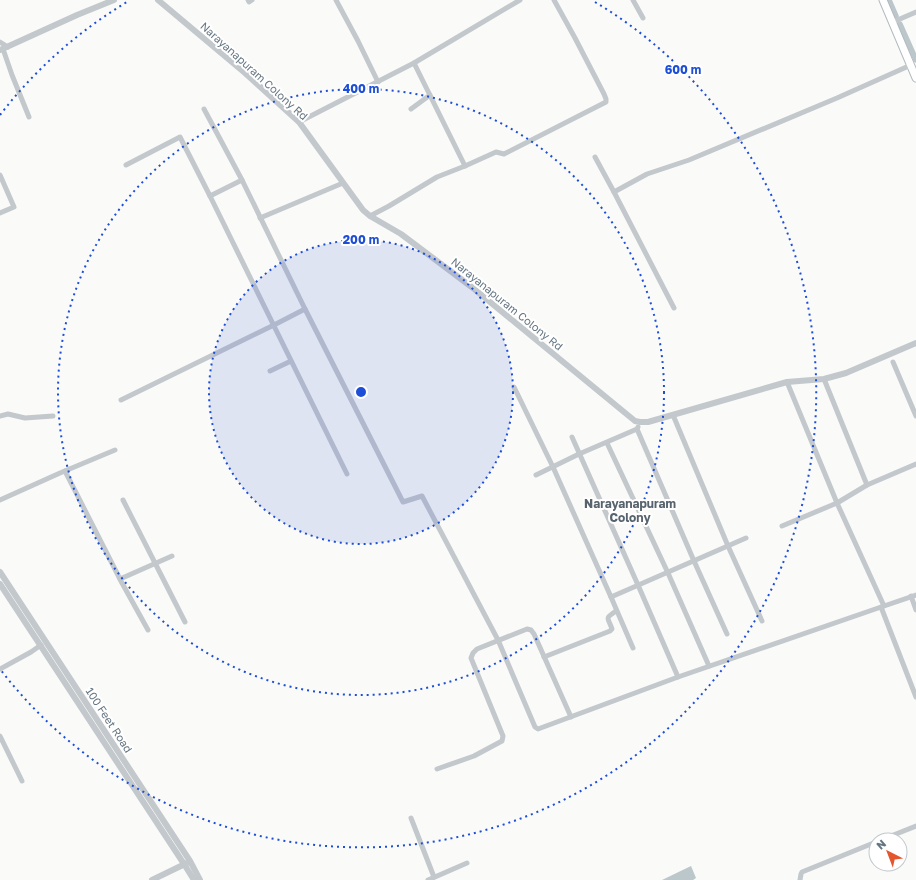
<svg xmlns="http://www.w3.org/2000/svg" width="916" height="880" viewBox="0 0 916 880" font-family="'Golos Text',sans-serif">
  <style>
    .water { fill: #bbc7cb }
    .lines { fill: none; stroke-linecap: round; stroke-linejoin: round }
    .canal { stroke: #bbc7cb; stroke-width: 5.5 }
    .secondary-casing { stroke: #b3babf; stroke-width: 9 }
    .minor { stroke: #c3c8cc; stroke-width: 5 }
    .tertiary { stroke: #c3c8cc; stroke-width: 6 }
    .secondary { stroke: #fff; stroke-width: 7 }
    .ring { fill: none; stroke: #1d4ed8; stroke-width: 2; stroke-dasharray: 2 4 }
    .labels { text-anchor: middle; stroke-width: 4; stroke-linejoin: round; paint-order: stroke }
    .street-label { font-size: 11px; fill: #657683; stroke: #fff }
    .neighbourhood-label { font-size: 12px; font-weight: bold; fill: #57646e; stroke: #fff }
    .centre { fill: #1d4ed8; stroke: #fff; stroke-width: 2 }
    .ring-label { font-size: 12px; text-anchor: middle; font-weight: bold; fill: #1d4ed8; stroke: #fff; stroke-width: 4; stroke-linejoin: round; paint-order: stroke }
  </style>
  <rect width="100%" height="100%" fill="#fafaf8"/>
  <polygon class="water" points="691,866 696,878 693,880 662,880"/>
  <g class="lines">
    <g class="canal">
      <polyline points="889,0 896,16"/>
      <polyline points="900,24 916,60"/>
    </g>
    <defs>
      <polyline id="secondary" points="883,0 916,78"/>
    </defs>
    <use href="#secondary" class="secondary-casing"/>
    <g class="minor">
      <polyline points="248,0 249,2 252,0"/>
      <polyline points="336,0 358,41 378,82"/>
      <polyline points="633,0 643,18"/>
      <polyline points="893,22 916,12"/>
      <polyline points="0,42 8,47"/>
      <polyline points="3,49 12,75 29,117"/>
      <polyline points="414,63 465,166"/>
      <polyline points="204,109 242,180 305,309"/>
      <polyline points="411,109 430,95"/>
      <polyline points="299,122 414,63 520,0"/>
      <polyline points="595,157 614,192 674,308"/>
      <polyline points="126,165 180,137 210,196"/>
      <polyline points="0,175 14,207 0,213"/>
      <polyline points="242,180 210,196 347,474"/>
      <polyline points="614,192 647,174 689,160 837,98 911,65"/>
      <polyline points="370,216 389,206 437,177 465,166 496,152 504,154 606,102 606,99 604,94 575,38 554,0"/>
      <polyline points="260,218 343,183"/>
      <polyline points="893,362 916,416"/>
      <polyline points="270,371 291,361"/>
      <polyline points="824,379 867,485"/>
      <polyline points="514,387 553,467 611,597 633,648"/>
      <polyline points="121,400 274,325 305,309 403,502 422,496 498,640 535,727 538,729 678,677 884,606 837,503 787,382"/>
      <polyline points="673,415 728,546 762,621"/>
      <polyline points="0,416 8,414 25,418 53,416"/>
      <polyline points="637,429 694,561 727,634"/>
      <polyline points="572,437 638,585 678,677"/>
      <polyline points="607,443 668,573 709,666"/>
      <polyline points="65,471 122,583 148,630"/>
      <polyline points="536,475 579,454 637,429 638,427"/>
      <polyline points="0,500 60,473 115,450"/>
      <polyline points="123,500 185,622"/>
      <polyline points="782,526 837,503 867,485 916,464"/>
      <polyline points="120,579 172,556"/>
      <polyline points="911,596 916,610"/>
      <polyline points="611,597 746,538"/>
      <polyline points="884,606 916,595"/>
      <polyline points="881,607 916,697"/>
      <path d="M 544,657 L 610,631 L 612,629 C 608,617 604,619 616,611"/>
      <polyline points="0,669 31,652 41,645"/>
      <polyline points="0,736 22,781"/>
      <polyline points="437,769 474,756 502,741 503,736 471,658 473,653 477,649 527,629 531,630 534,634 571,717"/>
      <polyline points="411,818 434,877"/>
      <polyline points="881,840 916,826"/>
      <polyline points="428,880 467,863"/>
      <polyline points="800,880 801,874 802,872 876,842"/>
    </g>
    <g class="tertiary">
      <polyline points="158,0 245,73 299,122 363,210 370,216 401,234 473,288 635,421 640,422 648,422 787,382 824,379 846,373 916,343"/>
      <polyline points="0,50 77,15 114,0"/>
      <polyline points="0,572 190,861 200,880"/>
      <polyline points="0,584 184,864 194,880"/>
      <polyline points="152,880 187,863"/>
    </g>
    <use href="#secondary" class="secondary"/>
  </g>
  <circle cx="361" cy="392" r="152" fill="#1d4ed8" fill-opacity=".12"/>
  <g class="ring">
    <circle cx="361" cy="392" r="152"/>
    <circle cx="361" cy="392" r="303"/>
    <path d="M0 115A455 455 0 0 1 127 2M595 2A455 455 0 1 1 0 669"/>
  </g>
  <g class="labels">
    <g class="street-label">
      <text transform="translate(254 71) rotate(42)" y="4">Narayanapuram Colony Rd</text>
      <text transform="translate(507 304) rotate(39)" y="4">Narayanapuram Colony Rd</text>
      <text transform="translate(109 720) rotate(57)" y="4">100 Feet Road</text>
    </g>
    <g class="neighbourhood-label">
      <text x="630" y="508">Narayanapuram<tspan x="630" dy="14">Colony</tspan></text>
    </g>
  </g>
  <circle cx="361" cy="392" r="6" class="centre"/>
  <g class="ring-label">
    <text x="683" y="74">600 m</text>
    <text x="361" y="93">400 m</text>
    <text x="361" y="244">200 m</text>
  </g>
  <g transform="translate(888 852) rotate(318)"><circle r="19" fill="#ffffff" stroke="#c1c8cd"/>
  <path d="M0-3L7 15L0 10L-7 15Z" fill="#e4572e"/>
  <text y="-6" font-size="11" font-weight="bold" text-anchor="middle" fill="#657683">N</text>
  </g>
</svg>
